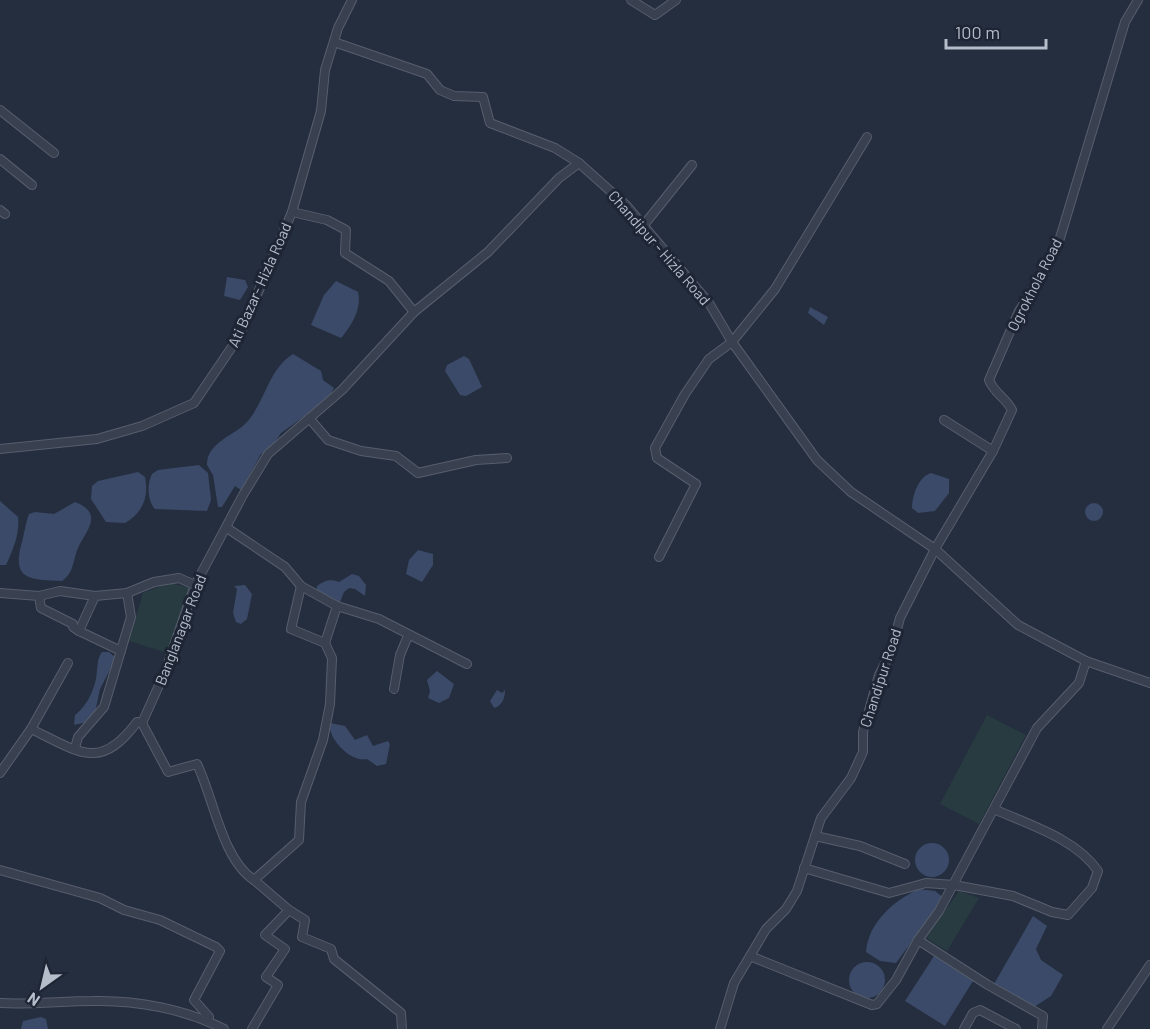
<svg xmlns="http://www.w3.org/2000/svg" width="1150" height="1029" viewBox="0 0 1150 1029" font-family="Barlow,sans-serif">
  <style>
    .green { fill: #273b40 }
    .water { fill: #3b4a68 }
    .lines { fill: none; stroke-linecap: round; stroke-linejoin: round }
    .minor-casing { stroke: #575e6d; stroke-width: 10 }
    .minor { stroke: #39404f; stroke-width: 8 }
    .labels { text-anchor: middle; stroke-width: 6; stroke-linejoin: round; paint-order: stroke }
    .street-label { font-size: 15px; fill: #b5bcca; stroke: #1e2534 }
  </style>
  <rect width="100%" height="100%" fill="#252e3f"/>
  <g class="green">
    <polygon points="168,583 189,587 167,653 129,641 143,593"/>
    <polygon points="987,715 1026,735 979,824 940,804"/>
    <polygon points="959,891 979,898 947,951 926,938"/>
  </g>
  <g class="water">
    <polygon points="227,277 245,280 248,287 240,300 224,296"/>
    <path d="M 336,281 L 358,292 C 362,309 351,326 341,338 L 311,325 L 324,295 Z"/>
    <polygon points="810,307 828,317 824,325 808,313"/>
    <path d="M 293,354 L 321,371 L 323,380 L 334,388 L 326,401 L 281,433 L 270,450 L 261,454 L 241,490 L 235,486 L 222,507 L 218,507 L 213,475 L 207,465 C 207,442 234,436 247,422 C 265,402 269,368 293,354 Z"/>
    <polygon points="464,356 469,359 482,387 466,396 460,395 445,371 447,365"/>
    <path d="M 199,465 L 208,473 L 211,500 L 207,511 L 155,509 C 147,500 147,484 152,474 L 158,470 Z"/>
    <path d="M 138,472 L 145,477 C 149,496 143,513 125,523 L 106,522 L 91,499 L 92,486 L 98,481 Z"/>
    <path d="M 931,473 L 949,479 L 949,493 L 935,511 L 918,513 L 912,508 C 912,496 918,477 931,473 Z"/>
    <path d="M 0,501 L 18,517 C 20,533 13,550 6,565 L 0,565 Z"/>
    <path d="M 75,502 C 106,514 84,533 78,548 C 73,560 74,573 62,581 C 25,580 11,578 23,538 C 25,529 26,522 29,514 L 35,512 L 54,514 Z"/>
    <circle cx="1094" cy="512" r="9"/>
    <polygon points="418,550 433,554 433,565 422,582 406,574 409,560"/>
    <path d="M 352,574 L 359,576 L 366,585 L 365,596 L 355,589 L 349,588 L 344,592 L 339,605 L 316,592 L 317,586 C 326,580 330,579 339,582 Z"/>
    <polygon points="245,585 252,594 247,619 241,624 236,622 233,613 237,589 234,586"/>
    <path d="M 102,652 L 109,652 L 116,658 L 100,689 L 95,713 L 87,722 L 74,725 L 75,715 C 88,705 96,687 97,671 C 98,663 97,659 102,652 Z"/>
    <polygon points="437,671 454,684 449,698 439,703 428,698 430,691 427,680"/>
    <path d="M 497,690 L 502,693 L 505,690 C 505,698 502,706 494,708 L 490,701 Z"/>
    <path d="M 330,723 L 345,726 L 355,740 L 367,735 L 373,746 L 388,741 L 390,744 L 386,764 L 377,766 L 367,759 C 351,763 327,738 330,723 Z"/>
    <circle cx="932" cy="860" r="17"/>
    <path d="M 919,889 L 935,891 L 944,898 L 896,963 L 880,961 L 866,952 C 868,923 893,901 919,889 Z"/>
    <polygon points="1033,916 1047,926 1036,949 1041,960 1063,975 1051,996 1034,1007 994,984"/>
    <polygon points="934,956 973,981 945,1026 905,1001"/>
    <circle cx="867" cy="980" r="18"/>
    <polygon points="41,1017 46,1019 48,1029 21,1029 23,1021"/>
  </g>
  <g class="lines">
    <defs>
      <g id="minor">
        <polyline points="631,0 655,15 676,0"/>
        <polyline points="334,42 427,74 440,90 454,96 483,97 490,123 555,148 579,163 626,205 709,303 732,342 817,460 851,492 935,549 1018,625 1086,661 1150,683"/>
        <polyline points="0,110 54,153"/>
        <polyline points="0,159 32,185"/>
        <polyline points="0,210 5,214"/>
        <polyline points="292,212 327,220 346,230 345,253 389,281 414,312"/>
        <polyline points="643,226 692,165"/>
        <polyline points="309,418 328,440 361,451 396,456 418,473 476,460 507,458"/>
        <polyline points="944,420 993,451"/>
        <polyline points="0,449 97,439 142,426 194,403 240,335 292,212 321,111 325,70 338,28 352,0"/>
        <polyline points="227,528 285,567 301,586 337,606 379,619 467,664"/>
        <polyline points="659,557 696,484 657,458 655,448 685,394 709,359 732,342 775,289 867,137"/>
        <polyline points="0,593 39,596 60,591 95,596"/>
        <polyline points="39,596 41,608 73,624 73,627 79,631"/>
        <polyline points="325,643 337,606"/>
        <polyline points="121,651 79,631 95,596 127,593 154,582 179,578 195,585"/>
        <polyline points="394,689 400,655 408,636"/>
        <path d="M 142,723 L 168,772 L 197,764 C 214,799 222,859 254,880"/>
        <polyline points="31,729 68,663"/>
        <polyline points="75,748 78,737 104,707 131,617 127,593"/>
        <path d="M 0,773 L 31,729 C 79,752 100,772 137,722 L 142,723 L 165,672 L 195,585 L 243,495 L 268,454 L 342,390 L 414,312 L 488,252 L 559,178 L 579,163"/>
        <polyline points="815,836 860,846 905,864"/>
        <path d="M 804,868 L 889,893 L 926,883 L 954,885 L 1013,896 L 1052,912 L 1068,915 L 1092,888 L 1098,871 C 1076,839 1030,825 996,810"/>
        <polyline points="0,870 100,898 124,910 160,920 216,947 220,951 194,1000 209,1017 208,1021"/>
        <polyline points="289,910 305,920 302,937 331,949 334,959 401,1013 402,1029"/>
        <polyline points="918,940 988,985 1043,1016 1042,1029"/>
        <polyline points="750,956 872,1005 877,1004 896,980 918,940 939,911 1037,728 1079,683 1086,661"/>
        <path d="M 0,1003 C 31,1005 62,1001 93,1001 C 136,1000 185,1009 224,1029"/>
        <polyline points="252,1029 278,985 266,977 285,949 265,935 289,910 254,880 299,840 301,802 323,740 330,704 332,658 325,643 291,629 301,586"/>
        <path d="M 720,1029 L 734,983 L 766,929 L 786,909 L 797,891 L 821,818 L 851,778 L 863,752 L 863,732 L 879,675 L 891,652 L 900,618 L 935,549 L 993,451 L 1012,410 C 1006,398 994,393 989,380 L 1019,311 L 1042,276 L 1060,238 L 1125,22 L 1138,0"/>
        <polyline points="964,1029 973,1013 980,1010 1016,1029"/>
        <polyline points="1107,1029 1150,965"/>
      </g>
    </defs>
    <use href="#minor" class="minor-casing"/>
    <use href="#minor" class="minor"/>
  </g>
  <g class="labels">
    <g class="street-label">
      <text transform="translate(659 248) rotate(49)" y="5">Chandipur - Hizla Road</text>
      <text transform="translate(260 285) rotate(-66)" y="5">Ati Bazar- Hizla Road</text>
      <text transform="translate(1035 285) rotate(-63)" y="5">Ogrokhola Road</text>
      <text transform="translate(181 630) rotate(-69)" y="5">Banglanagar Road</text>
      <text transform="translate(881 678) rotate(-72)" y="5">Chandipur Road</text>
    </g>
  </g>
  <g transform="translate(42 987) rotate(214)" stroke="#1e2534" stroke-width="4.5" paint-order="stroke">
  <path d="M0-4.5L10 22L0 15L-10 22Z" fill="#b5bcca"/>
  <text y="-9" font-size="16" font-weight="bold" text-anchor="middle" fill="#b5bcca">N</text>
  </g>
  <path d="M946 39v9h100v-9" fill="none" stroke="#b5bcca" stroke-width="3"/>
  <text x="955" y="39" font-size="18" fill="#b5bcca" stroke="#1e2534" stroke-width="4.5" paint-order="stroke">100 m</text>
</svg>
